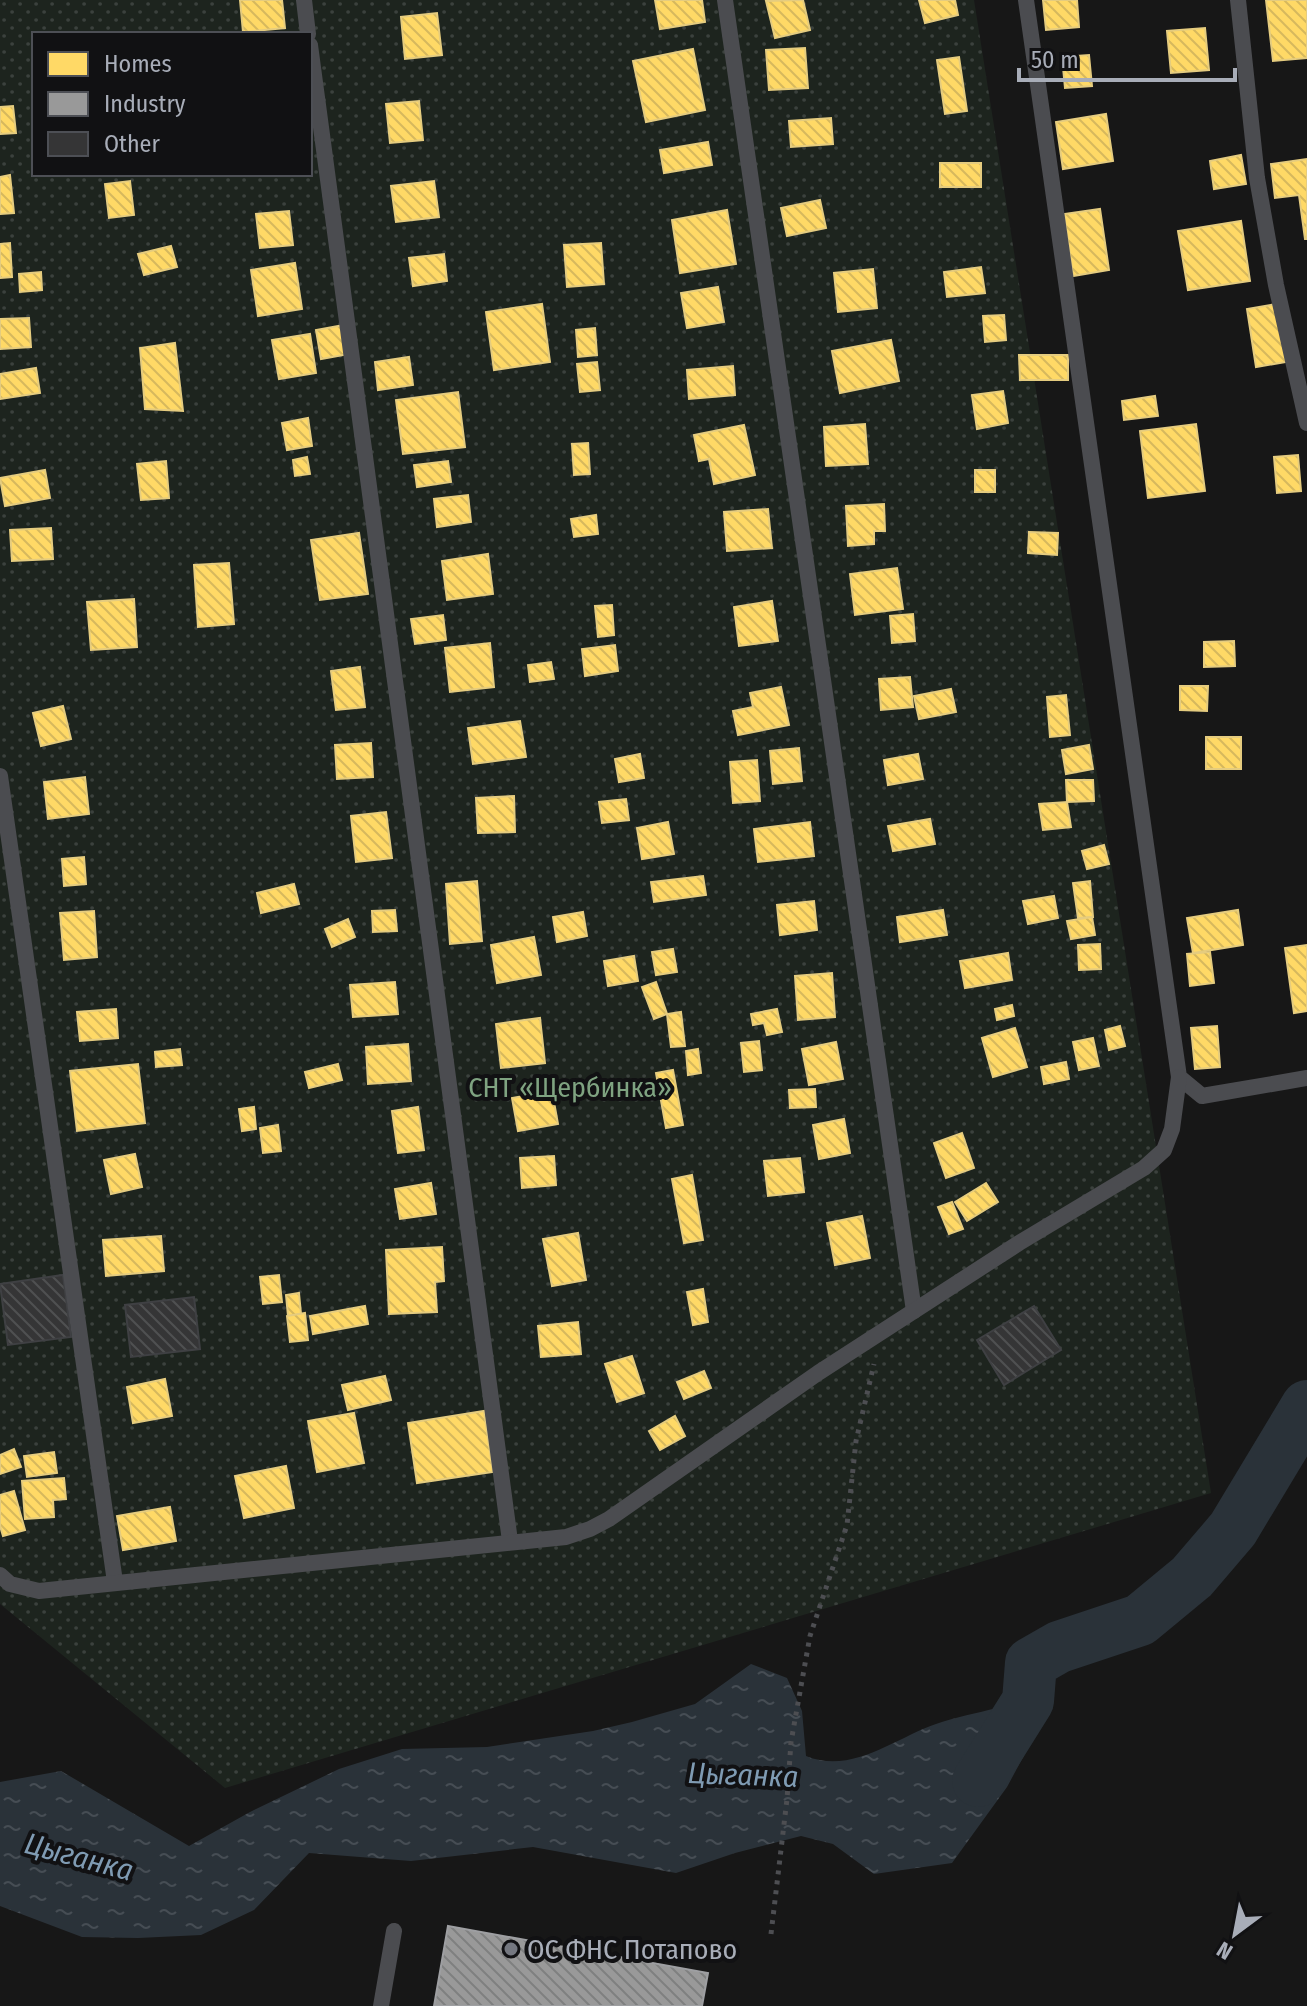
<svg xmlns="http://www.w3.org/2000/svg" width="1307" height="2006" viewBox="0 0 1307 2006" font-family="'Fira Sans Condensed',sans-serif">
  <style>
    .park { fill: url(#park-dots); fill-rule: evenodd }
    .water { fill: url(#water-ripples) }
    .homes { fill: url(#homes-back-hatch); stroke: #e5cc7f; stroke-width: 2 }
    .industry { fill: url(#industry-back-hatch); stroke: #9e9fa2; stroke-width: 2 }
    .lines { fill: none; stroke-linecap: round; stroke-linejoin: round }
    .river { stroke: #2a3239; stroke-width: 52 }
    .building { fill: url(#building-back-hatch); stroke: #3f4043; stroke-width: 2 }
    .path { stroke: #4d4e52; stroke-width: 5; stroke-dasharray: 4 6; stroke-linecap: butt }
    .service { stroke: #4b4c50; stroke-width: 16 }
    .poi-dot { fill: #757880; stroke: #111113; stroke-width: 3 }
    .labels { text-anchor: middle; stroke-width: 8; stroke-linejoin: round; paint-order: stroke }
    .park-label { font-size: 28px; fill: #7fa381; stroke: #111113 }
    .poi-label { font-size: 28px; fill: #a8adb8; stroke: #111113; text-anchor: start }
    .water-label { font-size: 30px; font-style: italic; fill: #7f9bb3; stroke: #111113 }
  </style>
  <defs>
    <pattern id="park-dots" width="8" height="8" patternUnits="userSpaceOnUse" patternTransform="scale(2)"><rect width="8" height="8" fill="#1d241e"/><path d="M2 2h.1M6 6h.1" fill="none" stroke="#3b413d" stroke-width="1.8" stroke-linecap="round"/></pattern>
    <pattern id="water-ripples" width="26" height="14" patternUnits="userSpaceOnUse" patternTransform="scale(2)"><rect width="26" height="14" fill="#2a3239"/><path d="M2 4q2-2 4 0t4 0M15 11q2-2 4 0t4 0" fill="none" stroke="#464d54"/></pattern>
    <pattern id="homes-back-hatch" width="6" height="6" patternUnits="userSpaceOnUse" patternTransform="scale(2)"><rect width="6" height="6" fill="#ffd966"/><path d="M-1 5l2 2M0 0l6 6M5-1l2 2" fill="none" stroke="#d6b85d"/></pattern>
    <pattern id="industry-back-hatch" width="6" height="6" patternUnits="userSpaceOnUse" patternTransform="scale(2)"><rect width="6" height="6" fill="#999"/><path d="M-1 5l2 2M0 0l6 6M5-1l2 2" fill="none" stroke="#7f8080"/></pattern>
    <pattern id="building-back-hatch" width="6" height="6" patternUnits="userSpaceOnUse" patternTransform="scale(2)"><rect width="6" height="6" fill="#353536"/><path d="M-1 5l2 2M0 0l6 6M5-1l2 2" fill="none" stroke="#4f5051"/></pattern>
  </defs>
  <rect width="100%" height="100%" fill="#171717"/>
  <path class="park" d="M 0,0 L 974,0 L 1211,1493 L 225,1788 L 0,1604 ZM 34,34 L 310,34 L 310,174 L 34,174 Z"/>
  <path class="water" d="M 751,1664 L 787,1678 L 802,1711 L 806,1756 C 852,1775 895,1738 936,1724 C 956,1717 977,1713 997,1708 L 1017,1720 L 1028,1748 L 1007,1787 L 952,1863 L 874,1874 L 833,1844 L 801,1836 L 735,1853 L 676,1873 L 533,1847 L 411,1861 L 309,1853 L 254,1910 L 201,1935 L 138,1938 L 82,1937 L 0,1906 L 0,1782 L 61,1771 L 189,1846 L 250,1812 L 339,1769 L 402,1749 L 487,1747 L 593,1731 L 632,1722 L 695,1704 Z"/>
  <g class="homes">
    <polygon points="240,0 282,0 285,28 243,32"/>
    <polygon points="655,0 702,0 705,22 660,29"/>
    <polygon points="803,0 810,30 775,38 766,1"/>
    <polygon points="919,0 955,0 958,15 925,23"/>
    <polygon points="1043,0 1077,0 1079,27 1046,30"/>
    <polygon points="1266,0 1307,0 1307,58 1273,61"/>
    <polygon points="437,13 442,55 405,59 401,17"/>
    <polygon points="1205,28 1209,70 1171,73 1167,31"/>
    <polygon points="805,48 808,88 769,90 766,50"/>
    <polygon points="693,49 705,110 646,122 633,61"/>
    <polygon points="1089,55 1092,86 1065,88 1062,57"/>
    <polygon points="959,57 967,111 945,114 937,60"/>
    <polygon points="419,101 423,140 390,143 386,104"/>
    <polygon points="13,106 16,133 0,134 0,107"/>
    <polygon points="1106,114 1113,161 1063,169 1056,122"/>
    <polygon points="831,118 833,144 791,147 789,121"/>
    <polygon points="708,142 712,165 664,173 660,150"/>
    <polygon points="1241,155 1246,184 1214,189 1210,161"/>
    <polygon points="1307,159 1307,239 1305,239 1299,195 1275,198 1271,164"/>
    <rect x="940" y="163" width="41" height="24"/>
    <polygon points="10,175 14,213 0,214 0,177"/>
    <polygon points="130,181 134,215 109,218 105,184"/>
    <polygon points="434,181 439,217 396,222 391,186"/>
    <polygon points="820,200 826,228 787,236 781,208"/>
    <polygon points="1100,209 1109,270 1073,276 1064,214"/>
    <polygon points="727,210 736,264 680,273 672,220"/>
    <polygon points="289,211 293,245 260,248 256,214"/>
    <polygon points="1241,221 1250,281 1188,290 1178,231"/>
    <polygon points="10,243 12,277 0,278 0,244"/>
    <polygon points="601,243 604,284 567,287 564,245"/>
    <polygon points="171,246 177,267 144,275 138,254"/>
    <polygon points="444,254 447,281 413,286 409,258"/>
    <polygon points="295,263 302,309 258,316 251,270"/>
    <polygon points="981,267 985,293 947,297 944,272"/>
    <polygon points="873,269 877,308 838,312 834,273"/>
    <polygon points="41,272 42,290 20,292 19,274"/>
    <polygon points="718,287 724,322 687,328 681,293"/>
    <polygon points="542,304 550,362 494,370 486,312"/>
    <polygon points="1276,304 1286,362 1256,367 1247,309"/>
    <polygon points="1004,315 1006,340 985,342 983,316"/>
    <polygon points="29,318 31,347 0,349 0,319"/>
    <polygon points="344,325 349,354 321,359 316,330"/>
    <polygon points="595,328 597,355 578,357 576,330"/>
    <polygon points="310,334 316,373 279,379 272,340"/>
    <polygon points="891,340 899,381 840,393 832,351"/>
    <polygon points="175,343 183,411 145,409 140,348"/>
    <polygon points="1019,355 1068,355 1068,380 1020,380"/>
    <polygon points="409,357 413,385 378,390 375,362"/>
    <polygon points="597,362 600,390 580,392 577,364"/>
    <polygon points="733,366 735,395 689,399 687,370"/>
    <polygon points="36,368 40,393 0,399 0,374"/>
    <polygon points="1003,391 1008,423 977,429 972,395"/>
    <polygon points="458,392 465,447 403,454 396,400"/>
    <polygon points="1155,396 1158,416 1124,420 1122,401"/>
    <polygon points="308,418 312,446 287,450 282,423"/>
    <polygon points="865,424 868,464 826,466 824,427"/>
    <polygon points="1196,424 1205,491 1148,498 1140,431"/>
    <polygon points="744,425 755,475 714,484 709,459 699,461 694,435"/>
    <polygon points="588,443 590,474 574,475 572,444"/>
    <polygon points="1298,455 1301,491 1277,493 1274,457"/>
    <polygon points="307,457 310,474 295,476 293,460"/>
    <polygon points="166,461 169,498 141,500 137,464"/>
    <polygon points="448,461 451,482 417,487 414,465"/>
    <polygon points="45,470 50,498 5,506 0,478"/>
    <rect x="975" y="470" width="20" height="22"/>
    <polygon points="468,495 471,522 437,527 434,499"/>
    <polygon points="884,504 885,531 874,531 874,544 848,546 846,506"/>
    <polygon points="768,509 772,548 727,551 724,512"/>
    <polygon points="596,515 598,534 574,537 571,519"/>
    <polygon points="51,528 53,559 12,561 10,530"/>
    <polygon points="1029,532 1058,533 1057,555 1028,553"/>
    <polygon points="359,533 368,594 320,600 311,540"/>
    <polygon points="488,554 493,594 447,600 442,561"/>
    <polygon points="229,563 234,624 198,627 194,565"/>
    <polygon points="897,568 903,609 855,615 850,574"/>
    <polygon points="134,599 137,647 91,650 87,602"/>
    <polygon points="772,601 778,641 739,646 734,607"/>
    <polygon points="612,605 614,635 598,637 595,606"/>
    <polygon points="913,614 915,641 892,643 890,616"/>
    <polygon points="443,615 446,640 415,644 411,619"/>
    <polygon points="1234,641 1235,666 1204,667 1204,642"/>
    <polygon points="490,643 494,687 450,692 445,648"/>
    <polygon points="615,645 618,671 585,676 582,649"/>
    <polygon points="551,662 554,679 530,682 528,665"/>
    <polygon points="360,667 365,707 336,710 331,671"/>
    <polygon points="910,677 913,707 881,710 879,679"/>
    <polygon points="1180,686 1208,686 1207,711 1180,710"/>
    <polygon points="781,687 789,725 738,735 733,711 753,707 750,693"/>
    <polygon points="951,689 956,712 919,719 914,696"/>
    <polygon points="1066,695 1070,735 1050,737 1047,697"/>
    <polygon points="63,706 71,739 41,746 33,713"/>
    <polygon points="520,721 526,757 473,764 468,728"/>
    <rect x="1206" y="737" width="35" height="32"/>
    <polygon points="371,743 373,777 337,779 335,745"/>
    <polygon points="1089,745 1093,769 1066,774 1062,750"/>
    <polygon points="799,748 802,781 773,784 770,751"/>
    <polygon points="640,754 644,778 619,782 615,759"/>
    <polygon points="918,754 923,779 888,785 884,760"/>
    <polygon points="757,760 760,801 733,803 730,762"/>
    <polygon points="85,777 89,814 48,819 44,782"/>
    <polygon points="1066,780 1093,780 1094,801 1067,802"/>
    <polygon points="514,796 515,832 478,833 476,798"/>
    <polygon points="626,799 629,820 602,823 599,802"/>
    <polygon points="1067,802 1071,827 1043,830 1039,804"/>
    <polygon points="386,812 392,858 356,862 351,816"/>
    <polygon points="930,819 935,844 893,851 888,826"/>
    <polygon points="668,822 674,854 642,859 637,828"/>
    <polygon points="810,822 814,856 758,862 754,829"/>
    <polygon points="1104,845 1109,864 1087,869 1082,851"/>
    <polygon points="84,857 86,884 64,886 62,859"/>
    <polygon points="703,876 706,895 654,902 651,882"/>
    <polygon points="477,881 482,941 450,944 446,884"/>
    <polygon points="1090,881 1093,917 1078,918 1073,883"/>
    <polygon points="294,884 299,904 261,913 257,893"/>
    <polygon points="1054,896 1058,918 1028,924 1023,901"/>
    <polygon points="814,901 817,930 780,935 777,905"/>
    <polygon points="395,910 397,931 373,932 372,911"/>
    <polygon points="943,910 947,935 900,942 897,917"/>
    <polygon points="1238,910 1243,945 1193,953 1187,918"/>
    <polygon points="94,911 97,957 64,960 60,913"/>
    <polygon points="583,912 587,936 557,942 553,917"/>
    <polygon points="1092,917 1095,935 1071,939 1067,921"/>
    <polygon points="348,919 355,937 332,947 325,929"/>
    <polygon points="534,937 541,975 497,983 491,945"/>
    <polygon points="1100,944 1101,969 1079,970 1078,945"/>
    <polygon points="1307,945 1307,1011 1294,1013 1285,948"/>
    <polygon points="673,949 677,972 656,975 652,952"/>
    <polygon points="1210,952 1214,983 1190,986 1187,954"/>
    <polygon points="1008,953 1012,980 965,988 960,961"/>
    <polygon points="634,956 638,981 608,986 604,961"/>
    <polygon points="832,973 835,1017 798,1020 795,976"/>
    <polygon points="395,982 398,1014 353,1017 350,985"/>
    <polygon points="656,982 667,1014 654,1019 642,987"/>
    <polygon points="1012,1005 1014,1016 997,1020 995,1009"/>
    <polygon points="116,1009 118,1038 80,1041 77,1012"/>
    <polygon points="777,1009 782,1032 767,1035 764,1023 753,1025 751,1014"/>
    <polygon points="681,1012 685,1046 671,1047 667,1014"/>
    <polygon points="540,1018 545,1063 501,1068 496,1024"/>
    <polygon points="1120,1026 1125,1046 1109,1050 1105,1030"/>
    <polygon points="1217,1026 1220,1067 1195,1069 1191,1028"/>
    <polygon points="1015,1028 1027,1067 993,1077 982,1038"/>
    <polygon points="1093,1038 1099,1066 1079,1070 1073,1042"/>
    <polygon points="759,1041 762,1070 744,1072 741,1043"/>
    <polygon points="836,1042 843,1079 809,1085 802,1049"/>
    <polygon points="408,1044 411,1081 368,1084 366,1047"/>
    <polygon points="180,1049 182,1065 156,1067 155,1052"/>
    <polygon points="698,1049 701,1073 688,1075 686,1051"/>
    <polygon points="1066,1062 1069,1079 1044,1084 1041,1067"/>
    <polygon points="138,1064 145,1123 77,1131 70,1071"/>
    <polygon points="338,1064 342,1080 309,1088 305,1072"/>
    <polygon points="673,1070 683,1125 666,1128 656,1073"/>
    <polygon points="815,1089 816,1107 790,1108 789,1090"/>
    <polygon points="552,1091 558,1124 518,1131 512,1098"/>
    <polygon points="254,1107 256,1129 242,1131 239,1109"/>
    <polygon points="418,1107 424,1150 398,1153 392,1111"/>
    <polygon points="844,1119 850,1153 819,1159 813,1125"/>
    <polygon points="278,1125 281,1151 263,1153 260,1128"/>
    <polygon points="962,1133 974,1168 946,1178 934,1143"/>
    <polygon points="135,1154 142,1187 111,1194 104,1160"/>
    <polygon points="554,1156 556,1185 522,1188 520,1158"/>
    <polygon points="800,1158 804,1192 768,1196 764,1161"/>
    <polygon points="692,1175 703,1240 684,1243 672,1179"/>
    <polygon points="431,1183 436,1214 400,1219 395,1189"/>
    <polygon points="986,1183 998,1202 967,1221 955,1202"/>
    <polygon points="952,1202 963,1229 949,1234 938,1207"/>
    <polygon points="862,1216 870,1258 835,1265 827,1223"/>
    <polygon points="578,1233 586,1280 552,1286 543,1239"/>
    <polygon points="161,1236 164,1271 106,1276 103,1240"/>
    <polygon points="442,1247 444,1281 435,1282 437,1312 389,1314 386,1250"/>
    <polygon points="279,1275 282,1302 263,1304 260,1277"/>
    <polygon points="703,1289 708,1322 693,1325 687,1292"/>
    <polygon points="299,1293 301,1314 288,1316 286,1295"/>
    <polygon points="365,1306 368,1324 313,1334 310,1316"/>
    <polygon points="305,1313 308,1340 290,1342 287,1316"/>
    <polygon points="578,1322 581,1354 541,1357 538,1326"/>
    <polygon points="632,1356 644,1393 617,1402 605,1364"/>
    <polygon points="704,1371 711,1388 684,1399 677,1382"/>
    <polygon points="385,1376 391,1400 348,1410 342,1385"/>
    <polygon points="165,1379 172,1416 133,1423 127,1387"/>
    <polygon points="484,1411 493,1472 417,1483 408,1423"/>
    <polygon points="354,1413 364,1463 317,1472 308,1421"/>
    <polygon points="675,1416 685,1436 660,1450 649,1431"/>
    <polygon points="14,1449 21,1467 0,1474 0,1455"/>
    <polygon points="54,1452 57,1473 27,1477 24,1456"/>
    <polygon points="286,1466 294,1508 244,1518 235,1476"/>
    <polygon points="64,1478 66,1499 53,1500 54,1517 25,1519 22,1481"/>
    <polygon points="14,1491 25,1530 3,1536 0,1526 0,1495"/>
    <polygon points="170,1507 176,1541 123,1550 117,1516"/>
  </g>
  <polygon class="industry" points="448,1926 708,1973 702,2006 434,2006"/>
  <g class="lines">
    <polyline class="river" points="978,1781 1028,1701 1031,1663 1059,1647 1140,1620 1192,1577 1233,1529 1307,1406"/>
  </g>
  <g class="building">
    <polygon points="63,1275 71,1337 8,1345 0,1284"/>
    <polygon points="194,1297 200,1349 131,1357 125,1305"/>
    <polygon points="1034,1306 1061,1350 1004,1385 977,1340"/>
  </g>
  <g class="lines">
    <polyline class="path" points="771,1934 787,1799 791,1742 810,1636 847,1525 856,1441 874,1364"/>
    <g class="service">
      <polyline points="304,0 308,34"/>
      <polyline points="725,0 914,1311"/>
      <polyline points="1026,0 1179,1077 1202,1096 1307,1078"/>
      <polyline points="1238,0 1257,178 1276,285 1307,423"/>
      <polyline points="310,45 510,1541"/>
      <polyline points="0,776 115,1582"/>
      <polyline points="0,1575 10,1584 39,1591 566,1537 590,1529 609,1519 818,1373 1019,1243 1144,1168 1164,1150 1172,1129 1179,1077"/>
      <polyline points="381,2006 394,1931"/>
    </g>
  </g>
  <circle class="poi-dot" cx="511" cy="1949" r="8"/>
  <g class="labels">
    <g class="park-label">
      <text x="570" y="1097">СНТ «Щербинка»</text>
    </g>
    <g class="poi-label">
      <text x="527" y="1959">ОС ФНС Потапово</text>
    </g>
    <g class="water-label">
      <text transform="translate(743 1775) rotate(2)" y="10">Цыганка</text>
      <text transform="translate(79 1857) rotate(15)" y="10">Цыганка</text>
    </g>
  </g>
  <rect x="32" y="32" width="280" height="144" fill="#111113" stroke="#4d4f55" stroke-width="2"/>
  <rect x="48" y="52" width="40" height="24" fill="#ffd966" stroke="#4d4f55" stroke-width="2"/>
  <text x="104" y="72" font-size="24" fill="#a8adb8">Homes</text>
  <rect x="48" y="92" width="40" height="24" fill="#999999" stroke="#4d4f55" stroke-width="2"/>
  <text x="104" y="112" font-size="24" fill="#a8adb8">Industry</text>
  <rect x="48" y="132" width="40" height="24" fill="#353536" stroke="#4d4f55" stroke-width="2"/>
  <text x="104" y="152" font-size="24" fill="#a8adb8">Other</text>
  <g transform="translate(1235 1934) rotate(212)" stroke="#111113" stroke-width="6" paint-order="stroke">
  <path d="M0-6L14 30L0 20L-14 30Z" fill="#a8adb8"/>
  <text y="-12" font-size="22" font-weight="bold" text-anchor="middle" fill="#a8adb8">N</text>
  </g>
  <path d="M1019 68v12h216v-12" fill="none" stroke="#a8adb8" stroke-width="4"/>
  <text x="1031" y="68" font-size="24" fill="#a8adb8" stroke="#111113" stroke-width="6" paint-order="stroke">50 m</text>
</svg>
